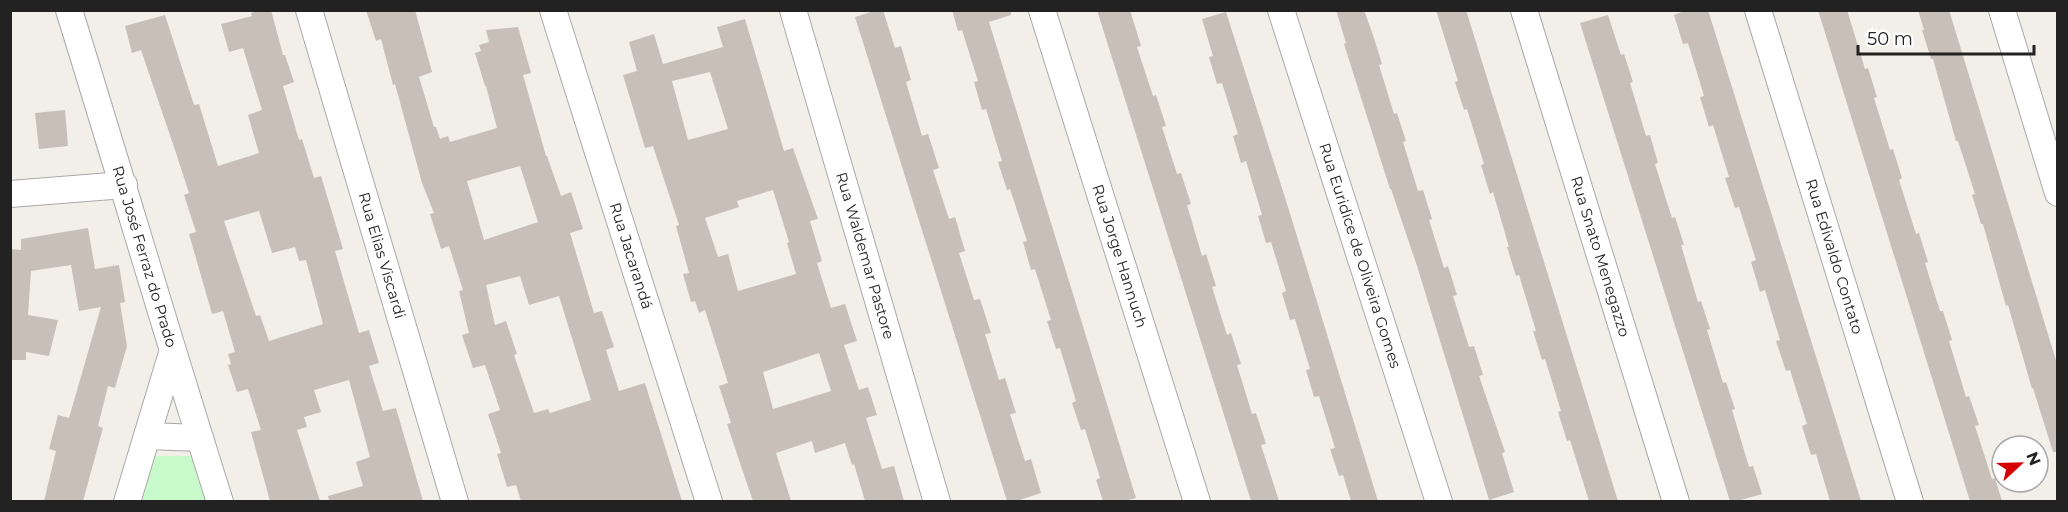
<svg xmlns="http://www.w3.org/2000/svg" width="2068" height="512" viewBox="0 0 2068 512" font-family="Montserrat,sans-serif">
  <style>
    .park { fill: #c8facc }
    .building { fill: #c7bfb8; fill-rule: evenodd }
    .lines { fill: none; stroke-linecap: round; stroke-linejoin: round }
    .street-casing { stroke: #a9a9a9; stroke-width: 28 }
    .street { stroke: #fff; stroke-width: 26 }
    .labels { text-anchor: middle; stroke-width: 6; stroke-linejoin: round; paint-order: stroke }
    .street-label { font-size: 15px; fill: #222; stroke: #fff }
  </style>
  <rect width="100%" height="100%" fill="#f2efe9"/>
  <polygon class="park" points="143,456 196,456 208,501 131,502"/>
  <g class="building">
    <path d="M 261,10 L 271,10 L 283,55 L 285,55 L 294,82 L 283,86 L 299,140 L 302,139 L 314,178 L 321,176 L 331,209 L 343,249 L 335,251 L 359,333 L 369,330 L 379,363 L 369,366 L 383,411 L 396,408 L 423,501 L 329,501 L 328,496 L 363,486 L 356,462 L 370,457 L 349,380 L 314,390 L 321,412 L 304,417 L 307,427 L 297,430 L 320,501 L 270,501 L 251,432 L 261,430 L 248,389 L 237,392 L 228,365 L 231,364 L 228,354 L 235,352 L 223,311 L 212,314 L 189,234 L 196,232 L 184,195 L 189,193 L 175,150 L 141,50 L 132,53 L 125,26 L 165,15 L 194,105 L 199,104 L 218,166 L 259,153 L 248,115 L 262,110 L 243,48 L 229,52 L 221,24 L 252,16 L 251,13 ZM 259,211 L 272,253 L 295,247 L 299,261 L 306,260 L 323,324 L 269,341 L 260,315 L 256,316 L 224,221 Z"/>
    <path d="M 366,10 L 415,10 L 432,72 L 419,77 L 434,127 L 436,127 L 440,139 L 448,136 L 450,142 L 497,128 L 486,86 L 485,86 L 475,53 L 481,51 L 479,45 L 489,42 L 486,30 L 518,27 L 531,73 L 523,75 L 546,156 L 547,156 L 561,196 L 571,192 L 583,229 L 570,233 L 594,313 L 602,311 L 614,347 L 606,350 L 619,391 L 645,383 L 682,501 L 521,501 L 516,485 L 507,487 L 497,454 L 501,453 L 488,414 L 500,410 L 485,365 L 473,368 L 462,335 L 469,333 L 459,291 L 463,290 L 449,246 L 441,249 L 430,214 L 434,213 L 422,183 L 395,84 L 393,85 L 381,39 L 376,41 ZM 520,166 L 538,222 L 484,240 L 467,181 ZM 520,276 L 529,305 L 559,296 L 591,400 L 550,413 L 548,409 L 534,413 L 514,355 L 517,354 L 506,321 L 495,325 L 486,285 Z"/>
    <polygon points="877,10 883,10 895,48 901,46 911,80 906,82 922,136 928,134 939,168 933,170 949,219 955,217 965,251 959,253 974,300 980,299 991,333 985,334 999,380 1005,378 1016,413 1010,414 1025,461 1031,459 1041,493 1017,501 1007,501 855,17"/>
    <polygon points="952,10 1011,10 1011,15 989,22 1136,498 1124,501 1103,501 1096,480 1100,478 1085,429 1081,430 1072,403 1076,401 1060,348 1056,349 1047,321 1051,320 1035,269 1031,270 1023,242 1027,241 1010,189 1007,190 998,162 1002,161 986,109 982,110 974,82 978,81 962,30 958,31"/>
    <polygon points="1097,10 1130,10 1141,46 1137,47 1153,96 1156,95 1166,126 1162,127 1177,174 1181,173 1191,204 1187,205 1202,256 1206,254 1216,286 1212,287 1227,335 1231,333 1241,364 1237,365 1252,414 1256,413 1266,444 1261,445 1279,501 1251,501"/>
    <polygon points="1336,10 1364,10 1373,35 1382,64 1379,65 1394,114 1397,113 1406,141 1403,142 1418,191 1423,190 1432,219 1429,220 1444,268 1448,266 1457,295 1453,296 1469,347 1474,346 1483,375 1479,376 1505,452 1502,453 1514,492 1489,500 1417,266 1391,189 1390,189 1344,44 1346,43"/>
    <polygon points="1436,10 1466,10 1618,501 1589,501 1570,440 1567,441 1558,412 1561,411 1545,359 1542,360 1533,331 1536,331 1519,275 1516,276 1507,247 1509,247 1493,192 1490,194 1481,165 1484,164 1467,109 1464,110 1455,82 1458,81"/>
    <polygon points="1687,10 1708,10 1861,501 1830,501 1816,454 1811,455 1802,426 1807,424 1790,370 1786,371 1776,341 1780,340 1765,290 1760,292 1751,262 1756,260 1739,207 1735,208 1725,178 1729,177 1713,125 1709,127 1700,97 1704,96 1688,43 1683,44 1674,15"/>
    <polygon points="1818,10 1847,10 1865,69 1868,68 1877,97 1874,98 1890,150 1893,149 1902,178 1899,180 1916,234 1919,233 1928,262 1925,263 1940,311 1943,311 1952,340 1949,341 1966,397 1969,396 1979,425 1975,426 1992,479 1995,478 2002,501 1970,501"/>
    <polygon points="1918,10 1949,10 2058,367 2058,452 2053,452 2033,388 2032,389 2008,305 2006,306 1983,224 1981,224 1972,195 1975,194 1958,141 1956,141 1933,59 1931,59 1922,30 1924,30"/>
    <polygon points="1226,12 1288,207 1378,501 1351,501 1343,475 1339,476 1330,449 1335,448 1319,396 1314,397 1306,370 1310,369 1295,319 1290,320 1282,293 1286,291 1271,242 1266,243 1258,216 1262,215 1246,161 1241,163 1233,136 1238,134 1222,83 1217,84 1209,57 1213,56 1202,19"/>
    <polygon points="1608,15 1621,55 1624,54 1633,82 1630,83 1646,136 1650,135 1658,163 1655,164 1672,218 1675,217 1684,245 1681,245 1698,302 1701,301 1710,329 1707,330 1723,383 1726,382 1735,409 1732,410 1749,467 1753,466 1762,494 1737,501 1730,501 1580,23"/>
    <path d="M 745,19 L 784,151 L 793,148 L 818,219 L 810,221 L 822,261 L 817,263 L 831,308 L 845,304 L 857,341 L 844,345 L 859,390 L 868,387 L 877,415 L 866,418 L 882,469 L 894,466 L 904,501 L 865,501 L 854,464 L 852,465 L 845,443 L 815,453 L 812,441 L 776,453 L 791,501 L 753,501 L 743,472 L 727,424 L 731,423 L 719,386 L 728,383 L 705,310 L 699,313 L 695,301 L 691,302 L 683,274 L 689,273 L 676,226 L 679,225 L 653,146 L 645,148 L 623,75 L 637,71 L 629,42 L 654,34 L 663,64 L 723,47 L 717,27 ZM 710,72 L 728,129 L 688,140 L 672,81 ZM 773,190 L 789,242 L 787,243 L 796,274 L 738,291 L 728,254 L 718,257 L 705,218 L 739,207 L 737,201 ZM 819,353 L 831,391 L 773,409 L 763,372 Z"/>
    <polygon points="65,110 68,146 39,149 35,113"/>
    <polygon points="88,228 95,269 113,266 114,264 114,266 119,265 125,302 120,303 127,346 115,388 108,386 98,426 103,428 83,501 44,501 56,451 49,449 58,415 69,418 101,307 79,311 71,265 31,271 28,315 58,320 49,356 26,352 26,360 10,360 10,249 21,250 21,239"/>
  </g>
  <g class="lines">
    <defs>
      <g id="street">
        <path id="s1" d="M 69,10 C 120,174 168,338 220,502"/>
        <path id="s2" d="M 309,10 L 455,502"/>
        <path id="s3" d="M 553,10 L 709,502"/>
        <path id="s4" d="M 793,10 L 937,502"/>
        <path id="s5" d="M 1042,10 L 1197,502"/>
        <path id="s6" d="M 1281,10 L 1439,502"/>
        <path id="s7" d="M 1524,10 L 1676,502"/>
        <path id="s8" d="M 1758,10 L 1910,502"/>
        <polyline points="2002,10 2058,193"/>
        <polyline points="10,194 124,185"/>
        <polyline points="147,436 200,438"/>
        <polyline points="127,502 172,353"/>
      </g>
    </defs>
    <use href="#street" class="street-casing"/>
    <use href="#street" class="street"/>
  </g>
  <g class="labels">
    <g class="street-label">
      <text dy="5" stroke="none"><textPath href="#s1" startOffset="258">Rua José Ferraz do Prado</textPath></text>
      <text dy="5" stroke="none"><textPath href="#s2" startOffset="256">Rua Elias Viscardi</textPath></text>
      <text dy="5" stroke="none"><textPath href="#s3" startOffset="258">Rua Jacarandá</textPath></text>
      <text dy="5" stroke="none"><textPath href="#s4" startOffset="256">Rua Waldemar Pastore</textPath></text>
      <text dy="5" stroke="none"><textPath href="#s5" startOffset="258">Rua Jorge Hannuch</textPath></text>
      <text dy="5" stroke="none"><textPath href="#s6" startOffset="258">Rua Euridice de Oliveira Gomes</textPath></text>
      <text dy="5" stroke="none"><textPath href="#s7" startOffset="258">Rua Snato Menegazzo</textPath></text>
      <text dy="5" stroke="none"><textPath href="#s8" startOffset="258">Rua Edivaldo Contato</textPath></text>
    </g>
  </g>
  <rect width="2068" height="512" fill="none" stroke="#222222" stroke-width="24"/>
  <g transform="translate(2020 464) rotate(68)"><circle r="28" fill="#ffffff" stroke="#a7a7a7" stroke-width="1.5"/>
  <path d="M0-4.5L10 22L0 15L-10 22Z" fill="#d40000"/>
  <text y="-9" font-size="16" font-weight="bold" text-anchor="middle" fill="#222222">N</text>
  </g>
  <path d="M1858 45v9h176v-9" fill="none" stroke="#222222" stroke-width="3"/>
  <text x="1867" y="45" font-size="18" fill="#222222" stroke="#ffffff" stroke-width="4.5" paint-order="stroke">50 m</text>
</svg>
